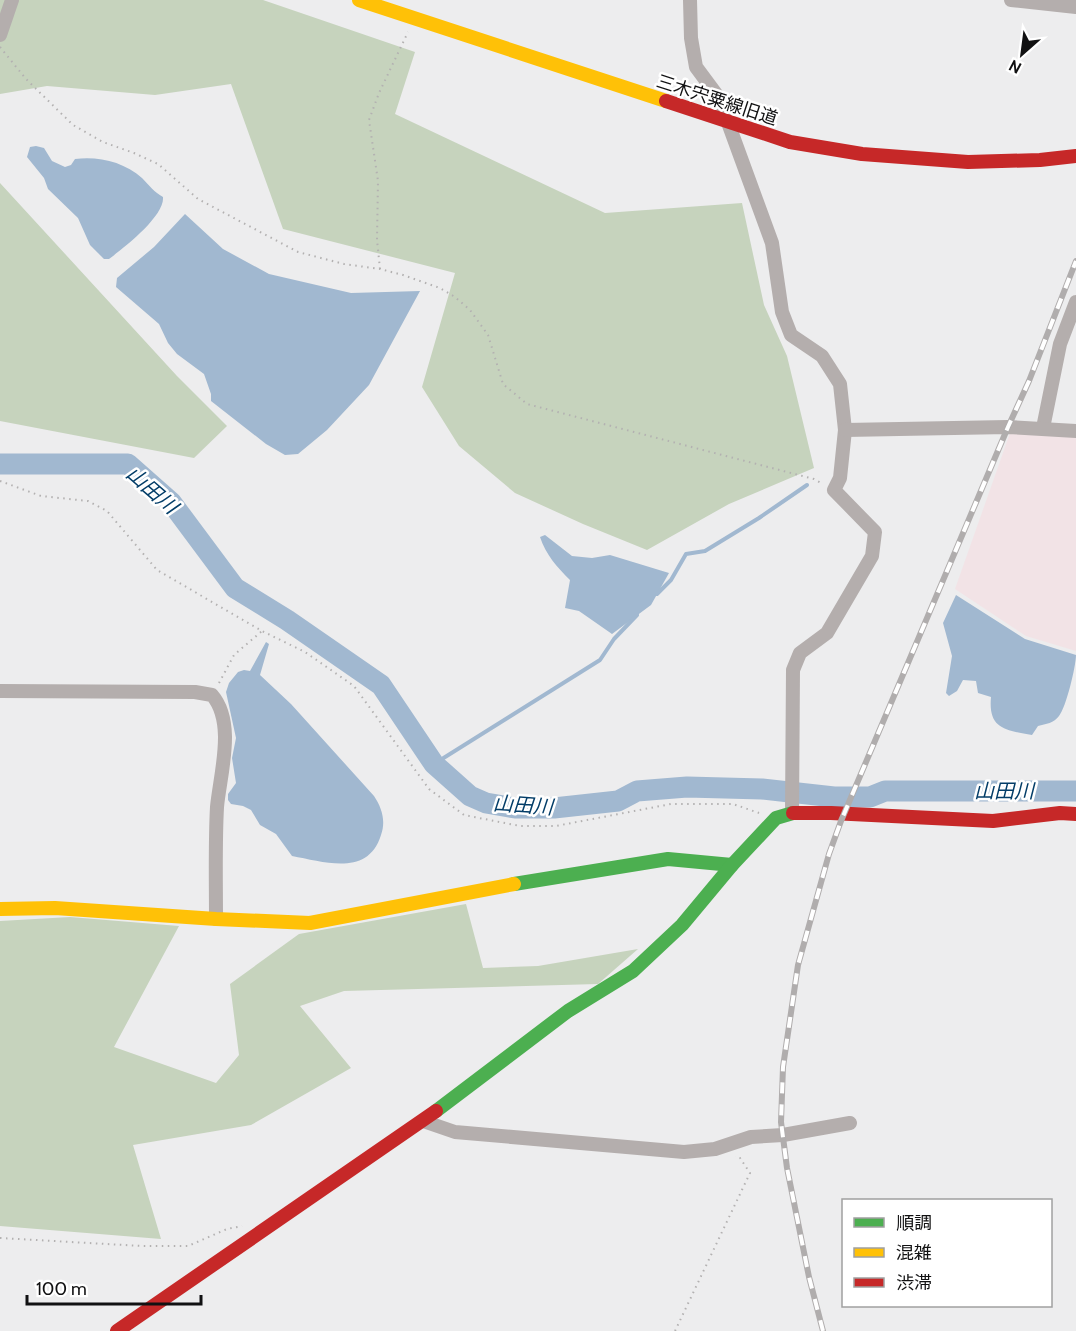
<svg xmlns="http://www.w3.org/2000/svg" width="1076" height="1331" viewBox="0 0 1076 1331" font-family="Cabin,'Noto Sans JP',sans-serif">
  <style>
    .education { fill: #f2e3e6 }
    .forest { fill: #c6d3bd }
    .water { fill: #a1b8d0 }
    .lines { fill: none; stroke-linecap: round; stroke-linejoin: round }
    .stream { stroke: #a1b8d0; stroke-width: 4 }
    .river { stroke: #a1b8d0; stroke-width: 21 }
    .path { stroke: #b3b1b1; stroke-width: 2; stroke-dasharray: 1.5 4.5; stroke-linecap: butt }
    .street { stroke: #b4aead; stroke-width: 14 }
    .fast { stroke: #4caf50; stroke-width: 14 }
    .slow { stroke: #ffc107; stroke-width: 14 }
    .jam { stroke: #c62828; stroke-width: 14 }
    .rail-casing { stroke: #b0adad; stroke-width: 6 }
    .rail { stroke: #fff; stroke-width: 4; stroke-dasharray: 11; stroke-linecap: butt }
    .labels { text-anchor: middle; stroke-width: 5; stroke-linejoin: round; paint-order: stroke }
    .street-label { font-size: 18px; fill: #111112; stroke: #fff }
    .water-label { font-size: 20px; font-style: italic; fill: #033d68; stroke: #fff }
  </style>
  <rect width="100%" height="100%" fill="#ededee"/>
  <polygon class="education" points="1010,433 1076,437 1076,651 1026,636 955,589"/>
  <g class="forest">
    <polygon points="0,0 263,0 415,52 395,114 605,213 742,203 764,305 787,356 814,468 729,504 647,550 583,524 515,493 459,446 422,387 455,273 283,229 231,84 155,95 47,86 0,94"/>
    <polygon points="0,183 177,376 227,426 194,458 0,421"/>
    <polygon points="466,904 483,968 538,966 638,949 598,984 344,991 300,1006 351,1068 251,1125 133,1145 161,1239 0,1226 0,921 70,917 179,926 114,1047 216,1083 239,1055 230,984 299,934"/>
  </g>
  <g class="water">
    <path d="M 36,146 L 44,148 L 52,161 L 65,167 L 71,165 L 75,159 C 99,156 124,162 142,178 C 150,186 154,192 163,197 C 165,216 124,248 109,259 L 104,259 L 90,245 L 78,218 L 48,189 L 44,178 L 27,157 L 30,147 Z"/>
    <polygon points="185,214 223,249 269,274 351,293 420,291 369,385 327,430 298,454 285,455 266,444 211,401 211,394 204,374 177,354 168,343 159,324 116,287 117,278 154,247"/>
    <path d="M 545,535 L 572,556 L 592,558 L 610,555 L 669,573 L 651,605 L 612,634 L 579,611 L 565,608 L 570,580 C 557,567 546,555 540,537 Z"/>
    <path d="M 956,595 L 1025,639 L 1076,655 C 1076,666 1066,708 1059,716 C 1054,723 1046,724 1038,726 L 1032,735 C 1005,730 988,729 991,697 L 978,693 L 976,681 L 963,680 L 957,691 L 949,696 L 946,693 L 952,656 L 943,623 Z"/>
    <path d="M 266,642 L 269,644 L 260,675 L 291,704 L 374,796 C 382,808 386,821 381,835 C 368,877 325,862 292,856 L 276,834 L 260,825 L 251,810 L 243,806 L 231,804 L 228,800 L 228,794 L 236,783 L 232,758 L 236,738 L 226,692 L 229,683 L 238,672 L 244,670 L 250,671 Z"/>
  </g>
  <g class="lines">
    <g class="stream">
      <polyline points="657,594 671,580 686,554 705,551 759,518 807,485"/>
      <polyline points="434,764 600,660 614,639 637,615"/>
    </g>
    <polyline class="river" points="0,464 128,464 171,502 235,588 287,620 381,685 434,764 470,796 486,803 515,808 554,808 618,801 637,791 687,787 762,789 834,797 870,797 885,791 1076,791"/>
    <g class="path">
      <polyline points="0,47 26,79 73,125 103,142 134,153 158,164 198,199 298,252 344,264 380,269 403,275 440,288 455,297 470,310 488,335 503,384 527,404 814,479 823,484"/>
      <polyline points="380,269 377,240 378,181 369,120 379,93 408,32"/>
      <polyline points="0,481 41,496 88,501 107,511 157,570 262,631 305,652 354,686 429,789 464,815 520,826 556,826 671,804 733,804 759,813"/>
      <polyline points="219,683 234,655 262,631"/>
      <polyline points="0,1238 142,1246 188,1246 227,1229 242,1226"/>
      <polyline points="675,1331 750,1173 740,1158 735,1157"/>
    </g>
    <g class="street">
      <polyline points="690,0 691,38 696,67 719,98 772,243 782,312 791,335 822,356 840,384 845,430 840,478 834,490 875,532 872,556 827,633 800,653 793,670 792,813"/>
      <polyline points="1011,0 1076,7"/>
      <polyline points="0,35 12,0"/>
      <polyline points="1043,428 1060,344 1076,302"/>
      <polyline points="845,430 1008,427 1076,431"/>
      <path d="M 0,691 L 195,692 L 212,695 C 236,723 220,774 217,807 C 215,844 216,882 216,919"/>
      <polyline points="423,1121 455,1132 684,1152 715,1149 751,1137 783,1135 850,1123"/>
    </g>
    <g class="fast">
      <polyline points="514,884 668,859 732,865"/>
      <polyline points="436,1111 568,1011 633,971 682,925 732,865 776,818 793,813"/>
    </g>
    <g class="slow">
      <polyline points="359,0 666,101"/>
      <polyline points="0,909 55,908 216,919 310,923 514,884"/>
    </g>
    <g class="jam">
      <polyline points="666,101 790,142 862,154 968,162 1040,160 1076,156"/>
      <polyline points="793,813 831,813 993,821 1060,813 1076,814"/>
      <polyline points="117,1331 436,1111"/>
    </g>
    <defs>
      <polyline id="rail" points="823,1331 809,1277 787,1168 781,1122 783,1067 798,965 829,854 841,821 1008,427 1029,381 1076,261"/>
    </defs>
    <use href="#rail" class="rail-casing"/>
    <use href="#rail" class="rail"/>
  </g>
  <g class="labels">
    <g class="street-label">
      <text transform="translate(717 100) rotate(18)" y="6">三木宍粟線旧道</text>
    </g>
    <g class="water-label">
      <text transform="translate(152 490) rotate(41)" y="7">山田川</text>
      <text x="1004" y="798">山田川</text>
      <text transform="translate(523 805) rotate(4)" y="7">山田川</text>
    </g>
  </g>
  <rect x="842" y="1199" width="210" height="108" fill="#ffffff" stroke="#a0a0a0" stroke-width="1.5"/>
  <rect x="854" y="1218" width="30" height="9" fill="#4caf50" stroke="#a0a0a0" stroke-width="1.5"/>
  <text x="896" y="1229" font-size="18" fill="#111112">順調</text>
  <rect x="854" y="1248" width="30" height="9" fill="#ffc107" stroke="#a0a0a0" stroke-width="1.5"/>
  <text x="896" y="1259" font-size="18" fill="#111112">混雑</text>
  <rect x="854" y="1278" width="30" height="9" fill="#c62828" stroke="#a0a0a0" stroke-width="1.5"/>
  <text x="896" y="1289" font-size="18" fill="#111112">渋滞</text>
  <g transform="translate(1022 54) rotate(208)" stroke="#ffffff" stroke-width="4.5" paint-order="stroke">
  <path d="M0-4.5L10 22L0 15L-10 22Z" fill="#111112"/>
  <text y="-9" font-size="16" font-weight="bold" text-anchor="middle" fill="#111112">N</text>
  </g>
  <path d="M27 1295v9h174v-9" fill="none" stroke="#111112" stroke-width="3"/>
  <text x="36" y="1295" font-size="18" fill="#111112" stroke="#ffffff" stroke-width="4.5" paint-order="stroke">100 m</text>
</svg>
